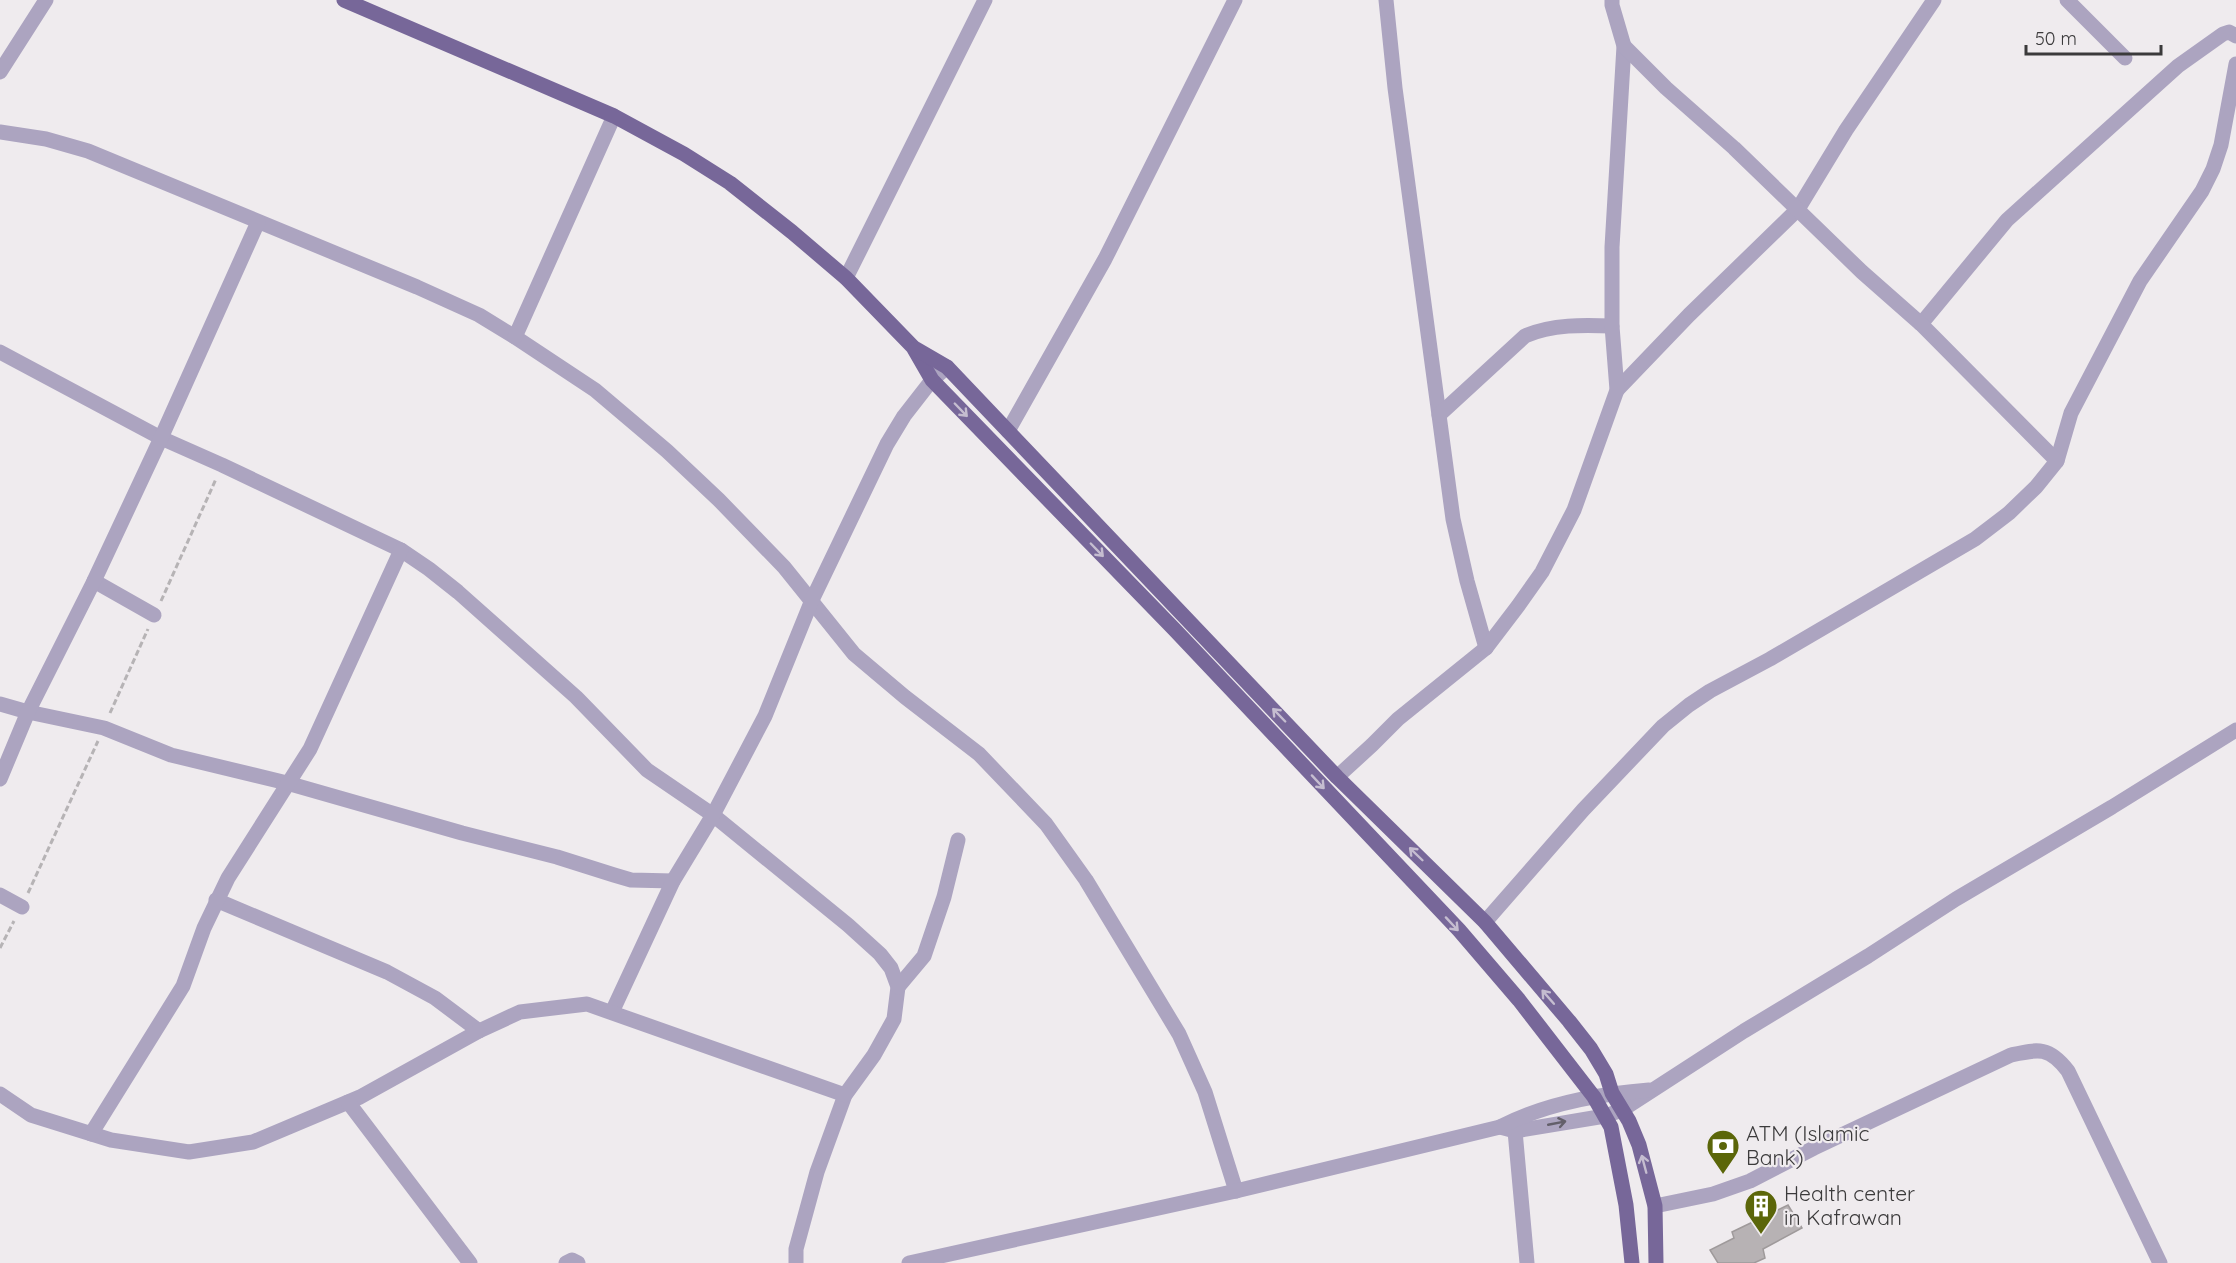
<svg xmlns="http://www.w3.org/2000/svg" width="2236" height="1263" viewBox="0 0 2236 1263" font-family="Quicksand,sans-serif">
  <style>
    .building { fill: #b7b2b4; stroke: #9f9a9b; stroke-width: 1.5 }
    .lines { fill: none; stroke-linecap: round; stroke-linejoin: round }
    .path { stroke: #b6b3b5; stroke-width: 3; stroke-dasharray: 6 3; stroke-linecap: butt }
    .minor { stroke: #aca4c0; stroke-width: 15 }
    .major { stroke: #776799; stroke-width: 15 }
    .oneway { stroke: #c5bdd0 }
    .oneway2 { stroke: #635f6a }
    .labels { text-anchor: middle; stroke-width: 4.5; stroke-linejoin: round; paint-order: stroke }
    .poi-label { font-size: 21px; fill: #3b3a3b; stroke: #efebee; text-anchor: start }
  </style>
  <rect width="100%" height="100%" fill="#efebee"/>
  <polygon class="building" points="1788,1205 1802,1228 1763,1249 1765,1258 1754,1263 1718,1263 1710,1250 1734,1238 1732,1232"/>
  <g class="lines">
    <g class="path">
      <polyline points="161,601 216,479"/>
      <polyline points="110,713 148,629"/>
      <polyline points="28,893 98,741"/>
      <polyline points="0,948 14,921"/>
    </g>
    <g class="minor">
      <polyline points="1386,0 1395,88 1453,519 1467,581 1486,648"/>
      <polyline points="2067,0 2125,58"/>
      <polyline points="0,72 46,0"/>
      <polyline points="0,132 46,139 88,151 417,287 479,315 515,337 595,390 667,451 719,500 784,567 854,654 905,697 979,754 1046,824 1086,880 1179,1034 1205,1092 1236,1191"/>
      <polyline points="846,278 985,0"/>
      <polyline points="1921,324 2007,220 2178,66 2223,34 2229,32 2236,36"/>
      <polyline points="515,337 614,116"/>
      <polyline points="0,352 161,438 222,465 401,550 429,569 458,592 576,697 647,770 713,815 848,925 880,954 891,968 898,987 894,1019 874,1055 845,1095 817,1172 796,1249 796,1263"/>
      <polyline points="1617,390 1689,315 1798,209 1846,130 1934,0"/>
      <path d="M 1439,415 L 1525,336 C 1552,324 1584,325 1612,326"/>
      <polyline points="1008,431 1105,259 1235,0"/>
      <polyline points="2057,461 2071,413 2140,281 2202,191 2213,169 2221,145 2236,64"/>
      <polyline points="94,581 154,615"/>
      <polyline points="0,704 28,712 104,728 171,755 287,783 462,833 557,857 614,875 631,880 673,881"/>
      <polyline points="1337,777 1372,745 1398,719 1486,648 1518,606 1542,572 1574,510 1617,390 1612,326 1612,247 1624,46 1612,5 1612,0"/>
      <polyline points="0,779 28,712 94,581 161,438 258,222"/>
      <polyline points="0,895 22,907"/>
      <polyline points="216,900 387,972 435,998 479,1031"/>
      <polyline points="1485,922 1583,810 1663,726 1689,705 1710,691 1770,659 1975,539 2009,513 2036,487 2057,461 1921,324 1862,272 1734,148 1666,88 1624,46"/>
      <polyline points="898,987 924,956 944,897 958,840"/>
      <polyline points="612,1012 673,881 713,815 765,716 812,600 887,444 904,416 932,380 947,367"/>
      <polyline points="0,1094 31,1115 111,1140 189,1152 253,1142 360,1097 479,1031 520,1012 587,1004 845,1095"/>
      <polyline points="348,1102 470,1263"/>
      <polyline points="1500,1127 1515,1131 1605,1116 1622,1110 1744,1031 1868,956 1956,899 2112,807 2236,730"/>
      <polyline points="1515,1131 1527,1263"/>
      <polyline points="91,1134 183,986 204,928 228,878 310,749 401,550"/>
      <path d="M 1655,1206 L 1713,1194 L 1750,1181 L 1814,1148 L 2011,1055 C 2038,1049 2049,1046 2068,1071 L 2160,1263"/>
      <polyline points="566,1263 572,1260 578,1263"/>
      <path d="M 909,1263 L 1236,1191 L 1500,1127 C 1546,1103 1598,1094 1649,1090"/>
    </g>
    <g class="major">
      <polyline points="344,0 614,116 684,154 730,183 792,232 846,278 913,347 932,380 1174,629 1459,930 1519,1000 1594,1097 1611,1127 1626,1205 1632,1263"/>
      <polyline points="916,349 947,367 1337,777 1485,922 1569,1021 1591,1049 1606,1074 1612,1093 1629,1121 1639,1145 1655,1206 1656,1263"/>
    </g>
  </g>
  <defs><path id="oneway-shaft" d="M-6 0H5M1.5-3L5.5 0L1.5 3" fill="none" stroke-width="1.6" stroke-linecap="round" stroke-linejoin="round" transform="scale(1.5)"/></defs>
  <g class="oneway">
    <use href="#oneway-shaft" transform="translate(961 410) rotate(46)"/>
    <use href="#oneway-shaft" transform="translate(1097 550) rotate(46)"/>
    <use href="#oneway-shaft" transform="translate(1279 715) rotate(-134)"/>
    <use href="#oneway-shaft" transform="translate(1318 782) rotate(47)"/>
    <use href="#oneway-shaft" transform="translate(1416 854) rotate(-136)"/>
    <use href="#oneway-shaft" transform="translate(1452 924) rotate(47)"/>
    <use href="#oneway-shaft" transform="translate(1548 997) rotate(-131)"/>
    <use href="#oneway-shaft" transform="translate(1644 1164) rotate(-105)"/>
  </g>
  <use class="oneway2" href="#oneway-shaft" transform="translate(1557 1123) rotate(-11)"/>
  <defs>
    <symbol id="bank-pin" viewBox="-11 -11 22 30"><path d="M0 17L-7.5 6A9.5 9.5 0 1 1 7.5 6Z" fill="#5b6609" stroke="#efebee"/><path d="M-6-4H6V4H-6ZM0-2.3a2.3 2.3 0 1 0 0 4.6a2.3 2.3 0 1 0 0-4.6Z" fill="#fff"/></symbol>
    <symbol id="building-pin" viewBox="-11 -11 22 30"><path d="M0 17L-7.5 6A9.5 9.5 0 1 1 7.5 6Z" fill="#5b6609" stroke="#efebee"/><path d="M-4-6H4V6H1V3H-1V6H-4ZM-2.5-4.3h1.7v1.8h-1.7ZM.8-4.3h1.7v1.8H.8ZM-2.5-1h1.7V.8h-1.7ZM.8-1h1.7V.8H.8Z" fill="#fff"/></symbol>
  </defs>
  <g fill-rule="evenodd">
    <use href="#bank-pin" x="1704" y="1127" width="38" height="52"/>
    <use href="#building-pin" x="1742" y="1187" width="38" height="52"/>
  </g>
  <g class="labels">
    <g class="poi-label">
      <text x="1746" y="1141">ATM (Islamic<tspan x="1746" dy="24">Bank)</tspan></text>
      <text x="1784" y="1201">Health center<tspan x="1784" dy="24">in Kafrawan</tspan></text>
    </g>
  </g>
  <path d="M2026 45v9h135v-9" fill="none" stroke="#3b3a3b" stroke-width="3"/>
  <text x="2035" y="45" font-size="18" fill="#3b3a3b" stroke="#efebee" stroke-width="4.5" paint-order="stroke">50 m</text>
</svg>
